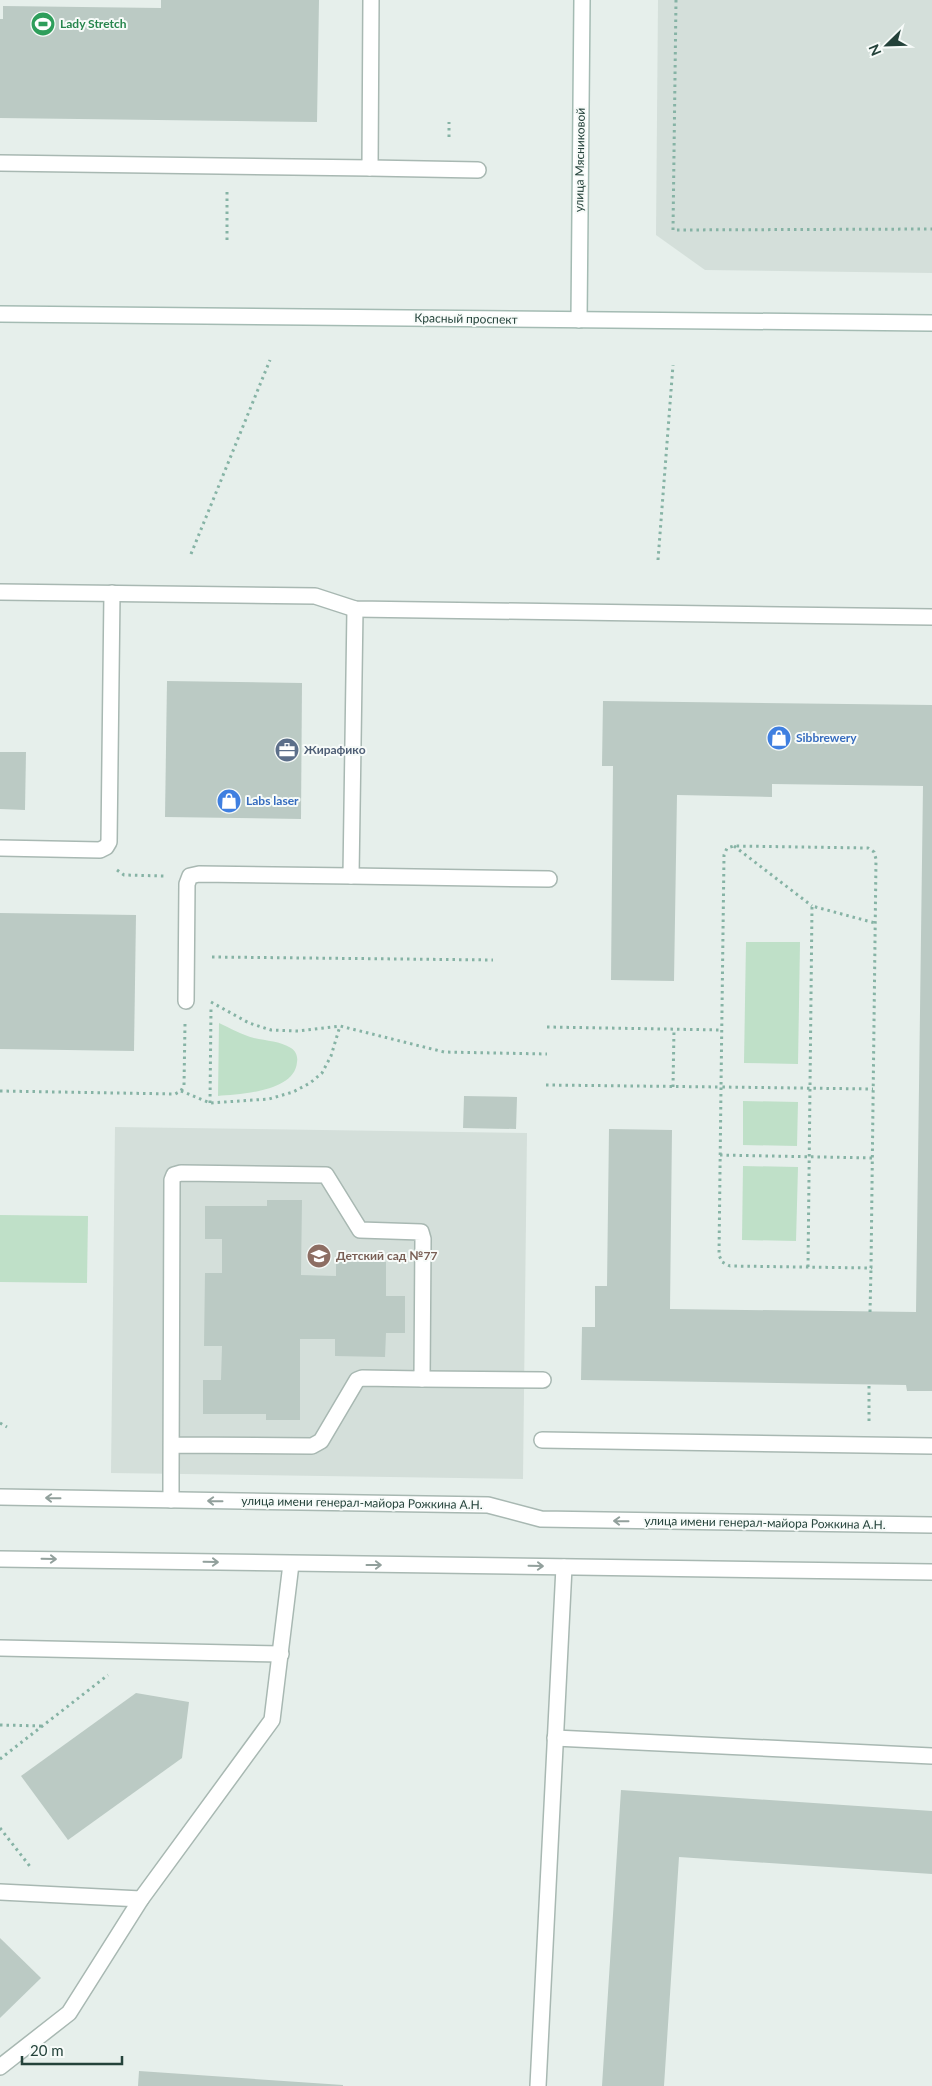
<svg xmlns="http://www.w3.org/2000/svg" width="932" height="2086" viewBox="0 0 932 2086" font-family="Lato,sans-serif">
  <style>
    .built { fill: #d4dfda }
    .green { fill: #bfe0c8 }
    .building { fill: #bbcac4 }
    .lines { fill: none; stroke-linecap: round; stroke-linejoin: round }
    .lane-casing { stroke: #a8b8b2; stroke-width: 18 }
    .street-casing { stroke: #a8b8b2; stroke-width: 18 }
    .secondary-casing { stroke: #a4bbb3; stroke-width: 18 }
    .path { stroke: #86b3a5; stroke-width: 3; stroke-dasharray: 2.5 4; stroke-linecap: butt }
    .lane { stroke: #fff; stroke-width: 15 }
    .street { stroke: #fff; stroke-width: 15 }
    .secondary { stroke: #fff; stroke-width: 15 }
    .oneway { stroke: #92a09c }
    .labels { text-anchor: middle; stroke-width: 4; stroke-linejoin: round; paint-order: stroke }
    .leisure-label { font-size: 12px; font-weight: bold; fill: #27864d; stroke: #f7fbf9; text-anchor: start }
    .street-label { font-size: 12px; fill: #24423a; stroke: #f7fbf9 }
    .shop-label { font-size: 12px; font-weight: bold; fill: #366cbe; stroke: #f7fbf9; text-anchor: start }
    .service-label { font-size: 12px; font-weight: bold; fill: #4e5e75; stroke: #f7fbf9; text-anchor: start }
    .education-label { font-size: 12px; font-weight: bold; fill: #785e54; stroke: #f7fbf9; text-anchor: start }
  </style>
  <rect width="100%" height="100%" fill="#e6efeb"/>
  <g class="built">
    <polygon points="658,0 932,0 932,273 705,270 656,235"/>
    <polygon points="115,1127 527,1133 523,1479 111,1473"/>
  </g>
  <g class="green">
    <polygon points="746,942 800,942 798,1064 744,1063"/>
    <path d="M 219,1023 C 230,1028 242,1035 254,1038 C 267,1041 280,1041 291,1048 C 296,1051 298,1057 297,1062 C 295,1092 240,1094 218,1096 Z"/>
    <polygon points="743,1101 798,1102 797,1146 743,1145"/>
    <polygon points="743,1166 798,1167 796,1241 742,1240"/>
    <polygon points="0,1215 88,1216 87,1283 0,1282"/>
  </g>
  <g class="building">
    <polygon points="161,0 319,0 317,122 0,118 0,19 3,19 3,6 161,8"/>
    <polygon points="167,681 302,683 301,819 165,817"/>
    <polygon points="603,701 932,705 932,1391 907,1391 906,1385 581,1380 582,1327 595,1327 595,1286 607,1286 609,1129 672,1130 670,1309 916,1312 923,786 772,784 772,797 677,795 674,981 611,980 613,766 602,766"/>
    <polygon points="0,752 26,752 25,810 0,809"/>
    <polygon points="0,913 136,915 134,1051 0,1049"/>
    <polygon points="464,1096 517,1097 516,1129 463,1128"/>
    <polygon points="267,1200 302,1200 301,1275 336,1276 336,1262 386,1262 386,1296 405,1296 405,1333 386,1333 385,1357 335,1356 335,1339 300,1339 300,1420 266,1420 266,1414 203,1414 203,1380 221,1380 222,1346 204,1346 205,1273 222,1273 222,1239 205,1239 205,1206 267,1206"/>
    <polygon points="136,1693 189,1702 182,1758 68,1840 21,1776"/>
    <polygon points="621,1790 932,1811 932,1874 679,1857 664,2086 602,2086"/>
    <polygon points="0,1938 41,1978 0,2018"/>
    <polygon points="139,2071 343,2085 343,2086 138,2086"/>
  </g>
  <g class="lines">
    <defs>
      <g id="lane">
        <polyline points="0,163 370,168 371,0"/>
        <polyline points="370,168 478,170"/>
        <polyline points="0,592 315,596 355,609 932,617"/>
        <polyline points="0,848 100,850 106,847 109,842 112,593"/>
        <polyline points="351,876 549,879"/>
        <polyline points="186,1001 187,884 190,876 199,874 351,876 355,609"/>
        <polyline points="422,1379 543,1380"/>
        <polyline points="542,1440 932,1446"/>
        <polyline points="171,1445 312,1446 321,1441 357,1380 362,1378 422,1379 423,1239 421,1232 360,1230 326,1175 181,1173 174,1175 172,1180 171,1474 171,1500"/>
        <polyline points="0,1648 281,1654"/>
        <polyline points="555,1738 932,1756"/>
        <polyline points="0,1892 141,1899"/>
        <polyline points="0,2067 69,2013 141,1899 272,1720 291,1564"/>
        <polyline points="538,2086 564,1567"/>
      </g>
      <g id="street">
        <polyline points="0,1497 488,1505 541,1519 932,1525"/>
        <polyline points="0,1559 932,1572"/>
      </g>
      <g id="secondary">
        <polyline points="0,314 932,323"/>
        <polyline points="579,320 582,0"/>
      </g>
    </defs>
    <use href="#lane" class="lane-casing"/>
    <use href="#street" class="street-casing"/>
    <use href="#secondary" class="secondary-casing"/>
    <g class="path">
      <polyline points="676,0 673,230 932,229"/>
      <polyline points="449,137 449,122"/>
      <polyline points="227,240 227,191"/>
      <polyline points="191,554 270,360"/>
      <polyline points="658,560 673,365"/>
      <polyline points="734,846 812,906"/>
      <polyline points="117,870 124,875 164,876"/>
      <polyline points="212,957 493,960"/>
      <polyline points="211,1002 249,1023 271,1030 298,1031 340,1026 444,1052 547,1054"/>
      <polyline points="547,1027 722,1030"/>
      <polyline points="546,1085 721,1087 719,1255 722,1262 730,1266 871,1268 876,859 874,852 868,848 734,846 727,848 724,855 721,1087 873,1089"/>
      <polyline points="673,1087 674,1029"/>
      <polyline points="0,1091 175,1094 181,1091 184,1085 185,1024"/>
      <polyline points="181,1091 210,1103 269,1099 293,1092 310,1083 322,1073 331,1056 340,1026"/>
      <polyline points="210,1103 211,1008"/>
      <polyline points="720,1155 872,1158"/>
      <polyline points="808,1267 812,906 875,923"/>
      <polyline points="870,1312 871,1268"/>
      <polyline points="869,1421 869,1384"/>
      <polyline points="0,1423 7,1427"/>
      <polyline points="0,1725 42,1726"/>
      <polyline points="0,1759 108,1675"/>
      <polyline points="0,1828 32,1869"/>
    </g>
    <use href="#lane" class="lane"/>
    <use href="#street" class="street"/>
    <use href="#secondary" class="secondary"/>
  </g>
  <defs><path id="oneway-shaft" d="M-6 0H5M1.5-3L5.5 0L1.5 3" fill="none" stroke-width="1.6" stroke-linecap="round" stroke-linejoin="round" transform="scale(1.25)"/></defs>
  <g class="oneway">
    <use href="#oneway-shaft" transform="translate(53 1498) rotate(-179)"/>
    <use href="#oneway-shaft" transform="translate(215 1501) rotate(-179)"/>
    <use href="#oneway-shaft" transform="translate(621 1521) rotate(-179)"/>
    <use href="#oneway-shaft" transform="translate(49 1559) rotate(1)"/>
    <use href="#oneway-shaft" transform="translate(211 1562) rotate(1)"/>
    <use href="#oneway-shaft" transform="translate(374 1565)"/>
    <use href="#oneway-shaft" transform="translate(536 1566) rotate(1)"/>
  </g>
  <defs>
    <symbol id="stadium-disc" viewBox="-11 -11 22 22"><circle r="9.5" fill="#2e9e5b" stroke="#f7fbf9"/><path d="M0-5a6.5 5 0 1 0 0 10a6.5 5 0 1 0 0-10ZM-3.5-1.8h7v3.6h-7Z" fill="#fff"/></symbol>
    <symbol id="shop-disc" viewBox="-11 -11 22 22"><circle r="9.5" fill="#3f7fe0" stroke="#f7fbf9"/><path d="M-5-2.5h2.3a2.7 3.5 0 0 1 5.4 0H5L5.5 6h-11ZM-1.5-2.5h3a1.5 2.3 0 0 0-3 0Z" fill="#fff"/></symbol>
    <symbol id="office-disc" viewBox="-11 -11 22 22"><circle r="9.5" fill="#5c6f8a" stroke="#f7fbf9"/><path d="M-6-3h4V-5.5h4V-3h4V5H-6ZM-1-4.5V-3h2v-1.5ZM-6 0V1H6V0Z" fill="#fff"/></symbol>
    <symbol id="school-disc" viewBox="-11 -11 22 22"><circle r="9.5" fill="#8d6e63" stroke="#f7fbf9"/><path d="M0-5L7-2L0 1L-7-2ZM-4 1L0 2.5L4 1V4Q0 6-4 4Z" fill="#fff"/></symbol>
  </defs>
  <g fill-rule="evenodd">
    <use href="#stadium-disc" x="29" y="10" width="28" height="28"/>
    <use href="#shop-disc" x="765" y="724" width="28" height="28"/>
    <use href="#office-disc" x="273" y="736" width="28" height="28"/>
    <use href="#shop-disc" x="215" y="787" width="28" height="28"/>
    <use href="#school-disc" x="305" y="1242" width="28" height="28"/>
  </g>
  <g class="labels">
    <g class="leisure-label">
      <text x="60" y="28">Lady Stretch</text>
    </g>
    <g class="street-label">
      <text transform="translate(580 160) rotate(-89)" y="4">улица Мясниковой</text>
      <text transform="translate(466 319) rotate(1)" y="4">Красный проспект</text>
      <text transform="translate(362 1503) rotate(1)" y="4">улица имени генерал-майора Рожкина А.Н.</text>
      <text transform="translate(765 1523) rotate(1)" y="4">улица имени генерал-майора Рожкина А.Н.</text>
    </g>
    <g class="shop-label">
      <text x="796" y="742">Sibbrewery</text>
      <text x="246" y="805">Labs laser</text>
    </g>
    <g class="service-label">
      <text x="304" y="754">Жирафико</text>
    </g>
    <g class="education-label">
      <text x="336" y="1260">Детский сад №77</text>
    </g>
  </g>
  <g transform="translate(887 45) rotate(247)" stroke="#f7fbf9" stroke-width="4" paint-order="stroke">
  <path d="M0-4L9 19L0 12L-9 19Z" fill="#24423a"/>
  <text y="-8" font-size="14" font-weight="bold" text-anchor="middle" fill="#24423a">N</text>
  </g>
  <path d="M22 2056v8h100v-8" fill="none" stroke="#24423a" stroke-width="2.5"/>
  <text x="30" y="2056" font-size="15" fill="#24423a" stroke="#f7fbf9" stroke-width="4" paint-order="stroke">20 m</text>
</svg>
